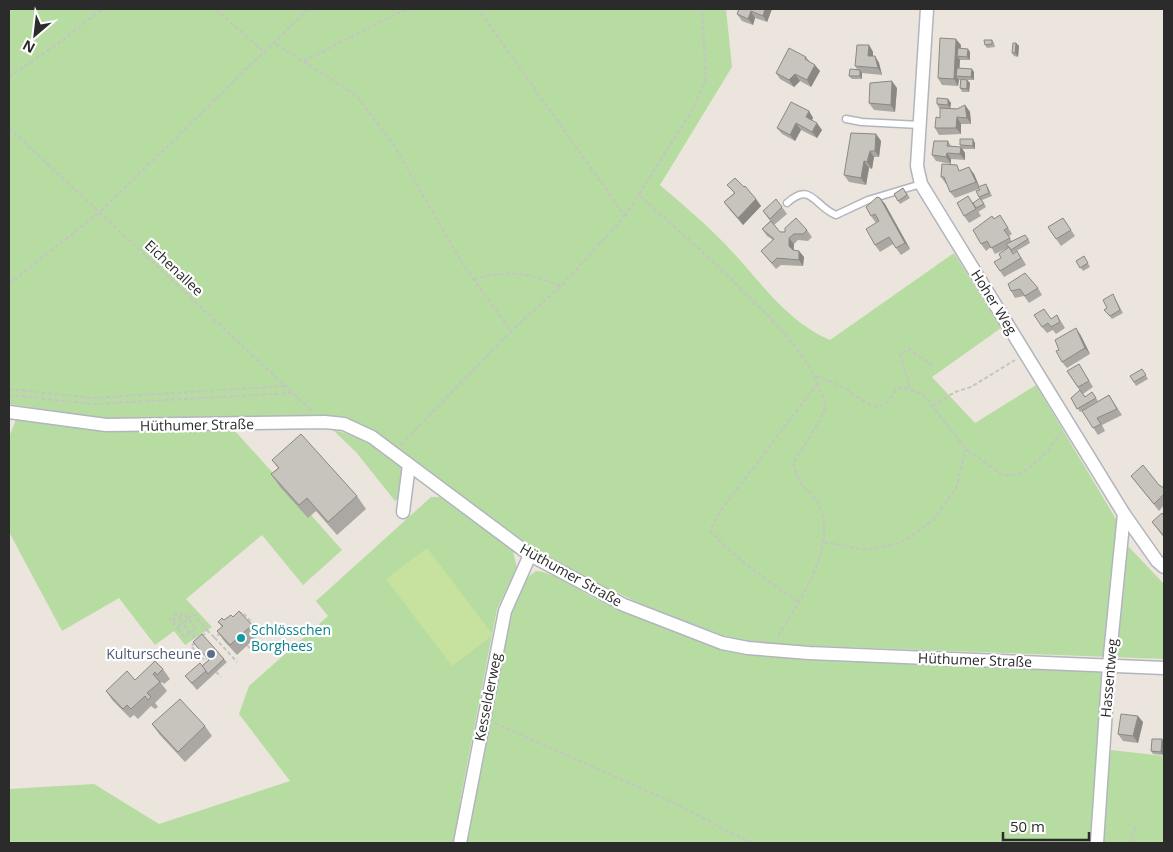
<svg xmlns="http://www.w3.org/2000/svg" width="1173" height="852" viewBox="0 0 1173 852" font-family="'Open Sans',sans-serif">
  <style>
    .green { fill: #b7dca1 }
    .pitch { fill: #c7e29e }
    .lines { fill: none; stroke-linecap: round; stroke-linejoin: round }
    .lane-casing { stroke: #b2b5bd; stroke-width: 9 }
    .street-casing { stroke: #b2b5bd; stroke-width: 15 }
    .path { stroke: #c4c4c4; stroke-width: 2; stroke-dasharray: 4 2.5; stroke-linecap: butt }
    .lane { stroke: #fff; stroke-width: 6 }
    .street { stroke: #fff; stroke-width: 12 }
    .wall { fill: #aba8a3 }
    .shaded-wall { fill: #8b8884 }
    .building { fill: #c7c3bd; stroke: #8b8884 }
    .culture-dot { fill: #0f9aa8; stroke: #fff; stroke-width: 2 }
    .service-dot { fill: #5c6f8a; stroke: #fff; stroke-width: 2 }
    .labels { text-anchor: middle; stroke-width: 4.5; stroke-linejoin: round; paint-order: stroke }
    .street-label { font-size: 14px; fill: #2b2b2b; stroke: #fff }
    .culture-label { font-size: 14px; fill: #0d838f; stroke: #fff; text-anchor: start }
    .service-label { font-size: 14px; fill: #4e5e75; stroke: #fff; text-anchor: end }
  </style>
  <rect width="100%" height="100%" fill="#ebe5de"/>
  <g class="green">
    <path d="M 9,9 L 726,9 L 732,67 L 660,185 C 682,204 705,223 726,245 C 759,279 785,321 830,340 L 954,253 L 1001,328 L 932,377 L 975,423 L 1036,385 L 1116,519 L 1128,546 L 1164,584 L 1164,659 L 762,644 L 738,641 L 643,605 L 554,562 L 500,529 L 372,429 L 340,416 L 109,420 L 9,404 Z"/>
    <polygon points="17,417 83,428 132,432 234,430 283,484 281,487 308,517 311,515 342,550 303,585 262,535 186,599 212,627 185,645 174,631 155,645 119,598 62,631 9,532 9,437"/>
    <path d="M 333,430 C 367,437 385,454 412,475 L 413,485 L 395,501 L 356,452 Z"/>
    <path d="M 431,497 L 440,497 L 513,551 L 517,568 L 497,609 L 460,802 L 470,814 L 509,613 L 525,579 L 536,571 C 557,573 575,588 594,598 C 641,619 688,639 737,653 L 1105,672 L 1092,843 L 9,843 L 9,789 L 94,784 L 159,824 L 290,781 L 239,714 L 249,686 L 328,616 L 316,601 Z"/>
    <polygon points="1111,750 1164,756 1164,843 1099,843"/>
  </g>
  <polygon class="pitch" points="427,548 493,635 452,666 386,579"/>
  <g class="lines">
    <defs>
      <g id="lane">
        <polyline points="846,119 862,122 920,125"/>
        <path d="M 787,203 C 811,181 814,206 836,215 L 868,200 L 921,184"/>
      </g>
      <g id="street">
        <polyline points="927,9 917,166 921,184 1124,514 1157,561 1164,567"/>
        <polyline points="9,412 106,425 325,422 344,424 372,437 530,555 624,605 722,643 748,648 809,653 1164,668"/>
        <polyline points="403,512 409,465"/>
        <polyline points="460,843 505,611 530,555"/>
        <polyline points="1097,843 1109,665 1124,514"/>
      </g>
    </defs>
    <use href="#lane" class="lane-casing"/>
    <use href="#street" class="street-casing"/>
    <g class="path">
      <polyline points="216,9 264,52"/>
      <polyline points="276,44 356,95 395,147 464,266 511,331"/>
      <polyline points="304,61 406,9"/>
      <polyline points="9,77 63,40 102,9"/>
      <polyline points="9,128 312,411"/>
      <path d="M 639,195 C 674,226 709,257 742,290 C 771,319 802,347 818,385 C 820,391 825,399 825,406 C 823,419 800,451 793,463 C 795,469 797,478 801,484 C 806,490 813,494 817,501 C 841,543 798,603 777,638"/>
      <polyline points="625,216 693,109 706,78 702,9"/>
      <path d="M 474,279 C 510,269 526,273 561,286"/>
      <polyline points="9,284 100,212 308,9"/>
      <path d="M 816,376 C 826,380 837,384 846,389 C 857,394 871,413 885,404 C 892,399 893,391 901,387 L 923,394 L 966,449 L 1002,475 L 1018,475 L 1034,464 L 1048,450 L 1061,432"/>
      <polyline points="9,389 92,398 286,386"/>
      <polyline points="910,389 900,354 909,349 933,366"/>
      <polyline points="9,395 93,404 293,393"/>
      <polyline points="933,406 955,392 971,387 1015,360"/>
      <polyline points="401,445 511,331 561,286 625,216 478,9"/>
      <polyline points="824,542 867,550 903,542 934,519 956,488 966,449"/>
      <path d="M 798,602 C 768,579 734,560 710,530 L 722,509 L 817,384"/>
      <circle cx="177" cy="617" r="3.5"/>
      <polyline points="239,615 242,612 265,636"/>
      <polyline points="180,616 183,613 196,628 185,637 177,628 194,614 208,631"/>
      <polyline points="169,617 177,628"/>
      <polyline points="180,620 197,641"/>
      <polyline points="220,633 215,638 237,662"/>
      <polyline points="202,636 208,631 215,638"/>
      <polyline points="195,643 191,646 204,660 207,658"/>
      <polyline points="247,645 251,650"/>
      <polyline points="216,672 221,677"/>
      <polyline points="495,723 672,802 751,843"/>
      <polyline points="1130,843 1136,826"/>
    </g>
    <use href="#lane" class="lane"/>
    <use href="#street" class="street"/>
  </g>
  <g class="wall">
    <polygon points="739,9 772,9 767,22 755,18 753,25 742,21 737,14"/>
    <polygon points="992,40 994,43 995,47 987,48 985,45"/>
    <polygon points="1016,43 1019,46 1018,57 1014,56 1012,53"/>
    <polygon points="869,45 873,52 873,56 875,56 879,63 882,75 862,73 862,79 852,79 849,76 857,69 855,66"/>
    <polygon points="961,45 960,49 970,52 970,60 960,60 959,68 974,72 974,80 967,80 970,83 969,92 962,92 960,88 960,80 959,80 958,86 942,85 938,78"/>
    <polygon points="806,57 810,62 820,71 811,87 800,81 794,87 780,79 776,73"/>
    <polygon points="897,88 895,112 874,110 869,103"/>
    <polygon points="948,99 951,103 950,108 957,109 965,105 970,112 971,124 961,124 961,134 939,135 935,128 940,118 940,108 939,108 937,104"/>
    <polygon points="809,111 813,118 812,120 822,130 817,138 801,130 795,141 782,134 777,128"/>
    <polygon points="876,134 881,141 879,157 874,157 872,169 869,168 866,185 849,182 844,175"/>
    <polygon points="948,141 951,146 961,147 965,153 965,160 951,159 951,164 936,161 932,155"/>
    <polygon points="975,143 975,149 962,149 960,145"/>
    <polygon points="961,171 974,174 979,186 988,187 992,196 982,200 986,207 978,212 978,211 981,216 969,223 964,216 968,196 973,203 980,199 979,197 979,189 955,198 950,192 947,184 946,184 941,177"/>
    <polygon points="727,185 744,187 756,199 761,206 743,225 729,209 724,202 734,193"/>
    <polygon points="903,188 910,198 900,204 894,194"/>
    <polygon points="880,198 885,204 910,249 901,255 893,244 880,252 875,245 879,221 876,223 871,216"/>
    <polygon points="782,207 787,214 774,225 780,232 807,230 812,237 808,241 798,240 794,244 794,250 799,251 804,257 803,266 781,265 776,269 761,251 773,240 767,236 762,229 770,221 763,211"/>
    <polygon points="1000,215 1012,234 1009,236 1012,242 1028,238 1030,243 1013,253 1022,258 1026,265 1004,277 1000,271 1001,258 1008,248 995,254 991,247 986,251 981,244 994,219"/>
    <polygon points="1063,218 1075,236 1061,246 1048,227"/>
    <polygon points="1084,256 1090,267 1083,271 1076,261"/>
    <polygon points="1008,284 1038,288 1042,295 1029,303 1024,296 1015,298 1011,291"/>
    <polygon points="1113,294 1123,313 1112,319 1104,310 1107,308"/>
    <polygon points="1057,315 1065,328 1056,334 1053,330 1047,333 1042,327 1051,319"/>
    <polygon points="1080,334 1090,354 1067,368 1062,362"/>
    <polygon points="1079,364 1093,387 1083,394 1085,397 1092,392 1098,401 1080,412 1071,398 1080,391 1067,371"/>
    <polygon points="1142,369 1148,379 1136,386 1130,376"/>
    <polygon points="1109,395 1122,415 1102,425 1105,431 1098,435 1082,411"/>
    <polygon points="272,460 357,496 366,509 337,535 316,511 308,518 280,487 271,474 278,468"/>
    <polygon points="1131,476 1159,485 1164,488 1164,505 1159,511"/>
    <polygon points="1164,516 1164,538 1152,522"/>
    <polygon points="233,617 252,625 258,635 237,655 224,641 217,631 222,627 218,622"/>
    <polygon points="193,642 224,659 227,662 197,690 190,682 185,676 202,666 209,660"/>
    <polygon points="163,669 170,679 164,684 162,682 161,683 167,691 155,703 158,707 155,709 151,706 138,719 134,715 130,718 113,701 106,691"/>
    <polygon points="1143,722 1138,743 1123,741 1118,734"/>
    <polygon points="152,724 205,726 212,736 185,762 159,734"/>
    <polygon points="1162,739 1164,743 1163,755 1153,754 1151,751"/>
  </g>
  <g class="shaded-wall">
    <polygon points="765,9 772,9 767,22 763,16"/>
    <polygon points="751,11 755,18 753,25 748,19"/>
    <polygon points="956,39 961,45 960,57 957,56 960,60 959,76 956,76 959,80 958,86 954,79"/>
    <polygon points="1016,43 1019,46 1018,57 1015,53"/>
    <polygon points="869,45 873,52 873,62 868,56"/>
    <polygon points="968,49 970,52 970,60 967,57"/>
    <polygon points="875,56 879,63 882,75 878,68"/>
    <polygon points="815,65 820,71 811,87 807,80"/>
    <polygon points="972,69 974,72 974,80 971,77"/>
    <polygon points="860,70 862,73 862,79 860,76"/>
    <polygon points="795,74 800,81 794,87 789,80"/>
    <polygon points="967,80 970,83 969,92 967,89"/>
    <polygon points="892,81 897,88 895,112 891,105"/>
    <polygon points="948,99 951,103 950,109 948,105"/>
    <polygon points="965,105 970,112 971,124 967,118"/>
    <polygon points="809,111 813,118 810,124 806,117"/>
    <polygon points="957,117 961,124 961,134 956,128"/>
    <polygon points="796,123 801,130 795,141 790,135"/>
    <polygon points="817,123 822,130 817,138 812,132"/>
    <polygon points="876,134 881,141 879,157 875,151"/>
    <polygon points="973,139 975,143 975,149 973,146"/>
    <polygon points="961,147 965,153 965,160 960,154"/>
    <polygon points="870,151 874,157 872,169 867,162"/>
    <polygon points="947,153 951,159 951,164 946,157"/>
    <polygon points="864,161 869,168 866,185 861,178"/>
    <polygon points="969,167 974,174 980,188 976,182"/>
    <polygon points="880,198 885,204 910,249 905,243"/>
    <polygon points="756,199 761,206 743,225 738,218"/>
    <polygon points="789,238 794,244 793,252 789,246"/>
    <polygon points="799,251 804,257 803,266 799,260"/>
    <polygon points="1076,328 1080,334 1090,354 1085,348"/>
    <polygon points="1138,716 1143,722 1138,743 1133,736"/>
    <polygon points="1162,739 1164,743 1163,755 1161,752"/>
  </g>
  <g class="building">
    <polygon points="739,9 765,9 763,16 751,11 748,19 737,14"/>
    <polygon points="940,38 956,39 954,79 938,78"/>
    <polygon points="984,40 992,40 992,44 985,45"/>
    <polygon points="1013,43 1016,43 1015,53 1012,53"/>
    <polygon points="857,45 869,45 868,56 875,56 878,68 855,66"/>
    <polygon points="789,48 806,57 805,59 815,65 807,80 795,74 789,80 776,73"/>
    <polygon points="958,48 968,49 967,57 957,56"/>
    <polygon points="957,68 972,69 971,77 956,76"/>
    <polygon points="850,69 860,70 860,76 849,76"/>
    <polygon points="961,79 967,80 967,89 960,88"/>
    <polygon points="892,81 891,105 869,103 870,83"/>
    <polygon points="937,98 948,99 948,105 937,104"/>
    <polygon points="791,102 809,111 806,117 817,123 812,132 796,123 790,135 777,128"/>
    <polygon points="965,105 967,118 957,117 956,128 935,128 936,117 940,118 940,108 957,109"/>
    <polygon points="851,133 876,134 875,151 870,151 867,162 864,161 861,178 844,175"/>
    <polygon points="960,139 973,139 973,146 960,145"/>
    <polygon points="934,141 948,141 947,146 961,147 960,154 947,153 946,157 932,155"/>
    <polygon points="942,164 957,165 959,171 969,167 976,182 950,192 944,177 941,177"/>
    <polygon points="735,178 744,187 745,186 756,199 738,218 724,202 735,193 727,185"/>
    <polygon points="986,184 989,193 979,197 976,191 980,190 978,187"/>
    <polygon points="903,188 907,195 898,201 894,194"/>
    <polygon points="968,196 976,209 964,216 957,203"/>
    <polygon points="877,197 880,198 905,243 896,248 889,237 875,245 866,229 879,221 875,214 871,216 866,207"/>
    <polygon points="980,198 984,204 976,208 973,203"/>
    <polygon points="776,199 782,207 770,219 763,211"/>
    <polygon points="1000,215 1008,228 1004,230 1010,238 991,248 987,241 981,244 973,230 992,216 994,219"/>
    <polygon points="796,218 807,230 803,234 794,234 789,238 789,246 793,250 799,251 799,260 777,258 772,263 761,251 774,239 762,229 771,221 780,232 785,232 785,228"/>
    <polygon points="1063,218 1071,230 1056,239 1048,227"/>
    <polygon points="1025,235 1028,239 1011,250 1006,244"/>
    <polygon points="1009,247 1013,254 1017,251 1021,258 1000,271 994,262 1001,258 999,254"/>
    <polygon points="1084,256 1088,263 1080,268 1076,261"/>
    <polygon points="1025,273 1038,288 1025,296 1020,289 1011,291 1008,284"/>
    <polygon points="1113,294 1120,310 1110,316 1104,310 1107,308 1103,300"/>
    <polygon points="1044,309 1051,319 1057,315 1060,322 1051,327 1048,323 1042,327 1034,315"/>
    <polygon points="1076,328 1085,348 1062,362 1056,351 1059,350 1055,340"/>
    <polygon points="1079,364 1089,381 1078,387 1067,371"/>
    <polygon points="1142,369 1146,375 1134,382 1130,376"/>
    <polygon points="1080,390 1085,397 1092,392 1096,398 1077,409 1071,398"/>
    <polygon points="1109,395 1117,409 1097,418 1101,424 1093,428 1082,411"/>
    <polygon points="301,434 357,496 328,522 307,498 299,505 271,474 279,468 272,460"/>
    <polygon points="1143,465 1159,485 1164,488 1164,494 1154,504 1131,476"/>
    <polygon points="1162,513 1164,516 1164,536 1152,522"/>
    <polygon points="239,611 252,625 230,645 217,631 223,626 218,622 222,618 224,620 231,615 233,617"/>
    <polygon points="202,634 224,659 208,674 202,666 209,660 193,642"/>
    <polygon points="155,661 163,669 157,675 155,672 153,674 160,682 147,693 151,697 148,700 145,696 131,709 127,705 123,709 106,691 127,671 135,680"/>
    <polygon points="200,663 206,671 192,683 185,676"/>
    <polygon points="180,699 205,726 178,752 152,724"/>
    <polygon points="1121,714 1138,716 1133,736 1118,734"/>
    <polygon points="1152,739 1162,739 1161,752 1151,751"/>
  </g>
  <circle class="culture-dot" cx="241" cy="638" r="5"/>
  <circle class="service-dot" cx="211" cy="654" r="5"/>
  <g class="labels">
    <g class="street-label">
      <text transform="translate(174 268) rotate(43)" y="5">Eichenallee</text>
      <text transform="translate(994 302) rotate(58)" y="5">Hoher Weg</text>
      <text transform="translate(197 425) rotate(-1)" y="5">Hüthumer Straße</text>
      <text transform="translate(571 575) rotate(29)" y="5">Hüthumer Straße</text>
      <text transform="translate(975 660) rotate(2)" y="5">Hüthumer Straße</text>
      <text transform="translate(1109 678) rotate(-85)" y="5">Hassentweg</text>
      <text transform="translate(488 697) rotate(-79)" y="5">Kesselderweg</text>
    </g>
    <g class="culture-label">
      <text x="251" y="635">Schlösschen<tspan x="251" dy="16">Borghees</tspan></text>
    </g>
    <g class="service-label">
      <text x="201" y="659">Kulturscheune</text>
    </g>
  </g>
  <rect width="1173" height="852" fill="none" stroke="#2b2b2b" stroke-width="20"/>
  <g transform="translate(35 35) rotate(208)" stroke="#ffffff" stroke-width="4" paint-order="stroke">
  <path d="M0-4L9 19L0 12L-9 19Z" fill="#2b2b2b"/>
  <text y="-8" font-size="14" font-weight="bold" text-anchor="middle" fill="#2b2b2b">N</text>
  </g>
  <path d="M1003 832v8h86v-8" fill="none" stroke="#2b2b2b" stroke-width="2.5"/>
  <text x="1010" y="832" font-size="15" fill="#2b2b2b" stroke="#ffffff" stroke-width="4" paint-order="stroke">50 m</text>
</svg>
